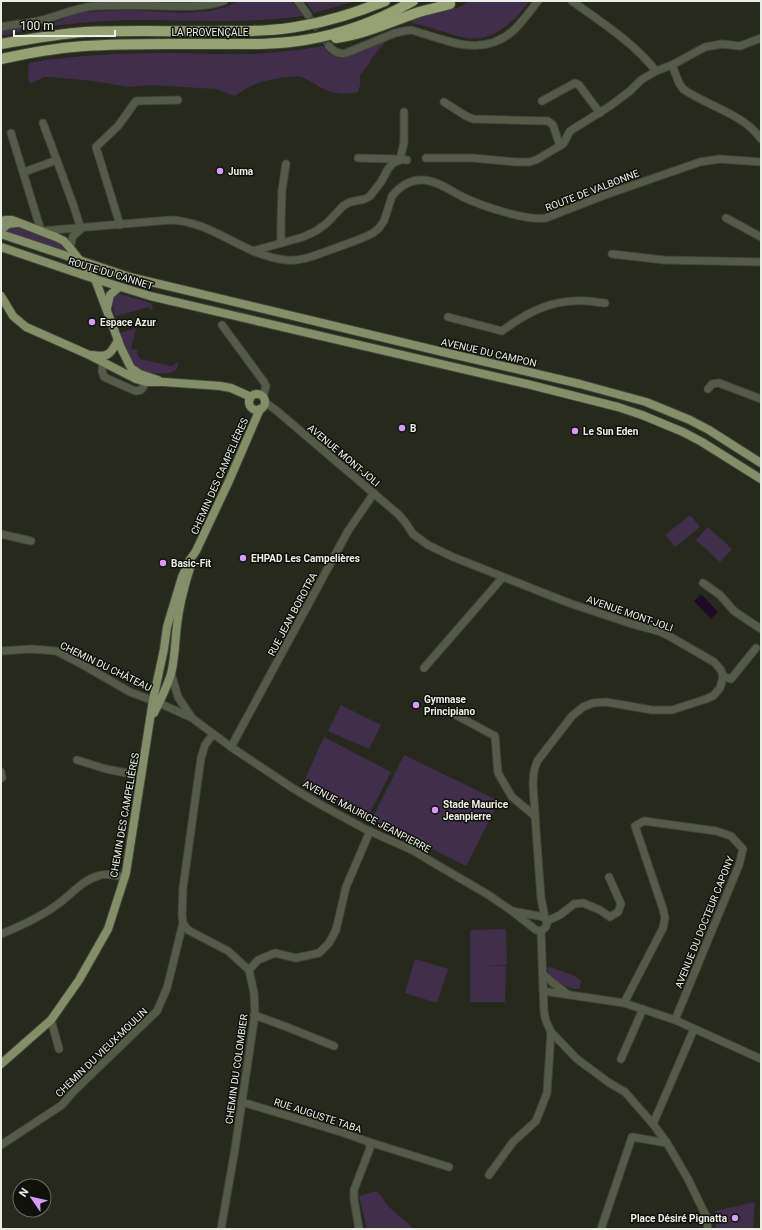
<svg xmlns="http://www.w3.org/2000/svg" width="762" height="1230" viewBox="0 0 762 1230" font-family="Roboto,sans-serif">
  <style>
    .green { fill: #412e4c }
    .water { fill: #200a2a }
    .lines { fill: none; stroke-linecap: round; stroke-linejoin: round }
    .minor-tunnel { stroke: #44473a; stroke-width: 7; stroke-dasharray: 7 3.5; stroke-linecap: butt }
    .minor-casing { stroke: #424538; stroke-width: 9 }
    .major-casing { stroke: #424538; stroke-width: 10 }
    .highway-casing { stroke: #424538; stroke-width: 12 }
    .minor { stroke: #565b49; stroke-width: 7 }
    .major { stroke: #848e68; stroke-width: 8 }
    .highway { stroke: #96a274; stroke-width: 10 }
    .poi-dot { fill: #d79bf9; stroke: #10110b; stroke-width: 1.5 }
    .labels { text-anchor: middle; stroke-width: 3; stroke-linejoin: round; paint-order: stroke }
    .street-label { font-size: 10px; fill: #ebeee5; stroke: #10110b }
    .poi-label { font-size: 10px; font-weight: bold; fill: #ebeee5; stroke: #10110b; text-anchor: start }
  </style>
  <rect width="100%" height="100%" fill="#26291c"/>
  <g class="green">
    <path d="M 239,1 L 291,1 L 299,9 L 303,16 C 248,24 193,20 138,20 C 107,20 75,23 44,27 L 71,15 L 86,12 L 129,10 L 185,13 L 210,11 L 225,7 Z"/>
    <polygon points="305,1 356,1 314,13"/>
    <path d="M 468,1 L 530,1 C 515,20 494,43 466,38 C 447,34 430,26 411,23 L 414,18 L 451,7 C 458,10 463,5 468,1 Z"/>
    <polygon points="25,26 28,30 1,36 1,30"/>
    <path d="M 387,40 L 371,59 L 370,63 L 360,75 L 360,85 L 358,92 C 342,96 329,93 315,84 C 311,82 306,78 301,77 C 293,75 264,80 256,84 C 248,87 241,91 235,96 L 216,89 L 150,85 L 128,87 L 93,81 L 51,77 L 44,77 L 30,84 C 27,77 28,71 29,63 C 77,54 128,53 177,53 C 202,53 226,55 250,54 C 275,53 299,50 323,46 C 330,55 333,59 345,58 Z"/>
    <path d="M 9,227 C 21,226 45,237 57,242 L 63,245 L 68,252 L 6,232 L 6,230 Z"/>
    <path d="M 116,294 L 120,294 L 151,303 L 153,308 L 151,311 L 149,307 L 115,316 C 113,308 111,301 116,294 Z"/>
    <path d="M 136,328 L 131,349 L 137,350 L 137,353 L 140,359 L 172,366 L 178,362 C 178,363 178,367 177,368 C 172,378 140,373 134,365 C 127,357 124,343 120,333 Z"/>
    <polygon points="690,515 700,527 675,547 665,535"/>
    <polygon points="708,527 732,549 720,562 696,540"/>
    <polygon points="341,705 381,725 369,749 328,731"/>
    <polygon points="324,737 391,772 366,820 302,786"/>
    <polygon points="404,755 499,801 466,866 372,819"/>
    <polygon points="506,929 507,965 481,965 506,966 505,1002 470,1002 470,933 471,930"/>
    <polygon points="415,959 448,969 437,1003 405,993"/>
    <path d="M 550,967 L 575,976 L 582,982 L 580,984 L 580,989 C 569,990 549,980 547,968 Z"/>
    <polygon points="377,1191 389,1207 414,1229 367,1229 359,1196"/>
    <polygon points="755,1202 753,1227 758,1229 716,1229 715,1211"/>
  </g>
  <polygon class="water" points="701,594 718,612 711,619 694,601"/>
  <g class="lines">
    <polyline class="minor-tunnel" points="308,15 329,46"/>
    <defs>
      <g id="minor">
        <polyline points="298,1 308,15"/>
        <path d="M 572,1 C 601,22 633,42 656,71"/>
        <path d="M 1,27 C 16,24 31,23 46,19 C 63,14 78,7 96,6 C 118,5 141,5 163,6 C 184,6 204,8 224,1"/>
        <path d="M 329,46 C 334,52 339,55 346,53 L 395,33 L 404,31 L 411,30 C 447,40 482,59 514,30 C 523,21 530,11 538,1"/>
        <path d="M 672,65 L 679,83 L 683,89 C 707,106 744,114 761,139"/>
        <polyline points="542,101 575,83 579,85 600,113"/>
        <polyline points="444,102 466,116 473,119 548,121 553,125 560,146"/>
        <polyline points="43,123 73,204 81,229"/>
        <path d="M 11,133 L 41,231 L 170,220 C 202,221 225,239 253,251 C 263,255 275,259 286,260 C 302,262 318,254 333,249 C 346,244 360,240 373,233 L 379,228 L 384,221 L 392,196 C 400,186 411,179 424,180 C 438,181 451,191 463,197 C 482,206 526,221 546,218 L 605,195 L 700,162 L 720,159 L 761,162"/>
        <polyline points="358,158 394,159 407,160"/>
        <polyline points="426,158 473,158 516,162 529,162 536,160 563,144 570,131 610,106 630,91 641,80 656,71 672,65 705,47 722,44 740,46 761,38"/>
        <polyline points="400,160 404,142 404,112"/>
        <polyline points="24,172 57,160"/>
        <polyline points="726,218 761,237"/>
        <polyline points="120,225 96,147 118,126 136,101 178,100"/>
        <polyline points="281,243 281,222 282,190 286,164"/>
        <polyline points="70,248 73,236 81,229"/>
        <polyline points="253,251 303,237 316,231 327,223 343,206 350,202 365,199 370,196 381,182 388,169 393,163 400,160"/>
        <polyline points="612,254 664,260 761,262"/>
        <path d="M 448,317 L 502,331 C 523,315 547,302 573,301 C 584,300 595,302 605,303"/>
        <polyline points="222,325 264,382 266,386 263,397"/>
        <polyline points="103,363 102,371 104,377 133,390 136,391 141,390 146,382"/>
        <polyline points="708,389 712,384 719,383 761,399"/>
        <path d="M 265,402 L 277,411 L 398,514 L 405,522 L 413,534 L 428,545 L 453,557 L 569,603 L 632,624 L 658,631 L 669,636 L 714,662 L 721,670 L 723,676 L 722,681 L 720,688 L 713,696 L 706,699 L 672,710 L 652,710 L 606,702 L 593,703 L 583,707 L 572,716 L 538,760 C 529,777 535,798 535,816 L 541,898 L 545,918"/>
        <polyline points="1,534 31,541"/>
        <polyline points="703,583 720,595 734,611 761,629"/>
        <polyline points="1,651 32,649 56,651 83,665 130,692 159,703 192,718 231,747 294,789 323,806 365,829 414,851 427,859 487,894 512,911 536,930 541,931 546,927 547,923 544,917 512,911"/>
        <polyline points="424,668 503,577"/>
        <polyline points="171,673 178,697 192,718"/>
        <polyline points="723,676 731,679 756,648"/>
        <polyline points="450,712 495,736 498,773 512,797 535,816"/>
        <polyline points="213,734 205,745 201,758 183,888 182,915 183,923 188,930 228,951 249,970 254,993 255,1014 235,1149 221,1229"/>
        <polyline points="231,747 348,531 374,493"/>
        <polyline points="77,760 106,769 142,776"/>
        <polyline points="1,772 2,778"/>
        <polyline points="547,921 560,915 574,904 583,903 600,910 610,917 618,912 621,904 609,877"/>
        <polyline points="541,931 544,1012 546,1021 551,1032 577,1059 608,1082 625,1092 653,1124 667,1143 688,1179 706,1216 708,1229"/>
        <path d="M 1,934 C 21,926 41,917 58,904 C 72,894 83,879 101,875 C 108,873 117,876 125,877"/>
        <polyline points="249,970 258,960 275,953 296,958 319,953 329,943 336,930 346,887 370,831"/>
        <polyline points="543,974 552,982 566,993"/>
        <polyline points="543,991 624,1003 675,1020 761,1059"/>
        <polyline points="624,1003 663,928 665,918 663,909 635,826 644,821 716,831 731,836 743,849 739,865 675,1020"/>
        <polyline points="254,1015 287,1027 334,1046"/>
        <polyline points="51,1020 59,1049"/>
        <polyline points="621,1059 643,1009"/>
        <polyline points="242,1102 344,1133 369,1142 370,1148 354,1190 354,1199 359,1229"/>
        <polyline points="653,1124 694,1029"/>
        <polyline points="369,1142 449,1167"/>
        <polyline points="1,1145 62,1105 74,1091 157,1011 167,988 183,923"/>
        <polyline points="489,1175 513,1142 536,1121 547,1093 551,1032"/>
        <polyline points="601,1229 632,1137 667,1143"/>
      </g>
      <g id="major">
        <polyline points="1,221 6,220 12,220 56,237 64,241 70,248 95,279 121,348 131,368 140,374 158,380"/>
        <polyline points="1,230 8,224 17,223"/>
        <polyline points="1,234 130,277 447,353 580,384 646,402 690,420 709,430 761,463"/>
        <polyline points="1,247 95,279 150,296 527,384 618,407 642,415 683,432 702,442 761,479"/>
        <polyline points="1,296 13,316 26,327 87,354 136,379 146,382 164,382 220,386 231,388 251,397"/>
        <polyline points="107,308 110,295 119,287"/>
        <path d="M 92,355 C 108,358 111,354 118,340"/>
        <circle cx="257" cy="402" r="8"/>
        <path d="M 154,713 C 160,701 167,687 171,674 C 175,658 175,642 177,625 C 179,606 184,587 190,568"/>
        <polyline points="1,1064 51,1020 79,980 108,929 126,873 153,700 164,649 167,627 182,577 189,561 196,551 229,481 260,409"/>
      </g>
      <g id="highway">
        <path d="M 336,38 C 365,34 392,21 419,12 C 429,9 440,7 450,4"/>
        <path d="M 1,44 C 29,39 57,34 85,32 C 133,30 181,32 228,31 C 252,31 277,31 301,26 C 330,21 358,12 385,1"/>
        <path d="M 1,59 C 28,53 57,48 84,46 C 127,43 169,44 211,44 C 243,44 274,45 305,40 C 342,34 380,20 413,1"/>
      </g>
    </defs>
    <use href="#minor" class="minor-casing"/>
    <use href="#major" class="major-casing"/>
    <use href="#highway" class="highway-casing"/>
    <use href="#minor" class="minor"/>
    <use href="#major" class="major"/>
    <use href="#highway" class="highway"/>
  </g>
  <g class="poi-dot">
    <circle cx="220" cy="171" r="4"/>
    <circle cx="92" cy="322" r="4"/>
    <circle cx="402" cy="428" r="4"/>
    <circle cx="575" cy="431" r="4"/>
    <circle cx="243" cy="558" r="4"/>
    <circle cx="163" cy="563" r="4"/>
    <circle cx="416" cy="705" r="4"/>
    <circle cx="435" cy="810" r="4"/>
    <circle cx="735" cy="1218" r="4"/>
  </g>
  <g class="labels">
    <g class="street-label">
      <text x="210" y="36">LA PROVENÇALE</text>
      <text transform="translate(592 190) rotate(-21)" y="4">ROUTE DE VALBONNE</text>
      <text transform="translate(111 273) rotate(17)" y="4">ROUTE DU CANNET</text>
      <text transform="translate(489 352) rotate(13)" y="4">AVENUE DU CAMPON</text>
      <text transform="translate(344 455) rotate(40)" y="4">AVENUE MONT-JOLI</text>
      <text transform="translate(219 476) rotate(-66)" y="4">CHEMIN DES CAMPELIÈRES</text>
      <text transform="translate(630 613) rotate(19)" y="4">AVENUE MONT-JOLI</text>
      <text transform="translate(292 614) rotate(-62)" y="4">RUE JEAN BOROTRA</text>
      <text transform="translate(106 666) rotate(26)" y="4">CHEMIN DU CHÂTEAU</text>
      <text transform="translate(124 815) rotate(-80)" y="4">CHEMIN DES CAMPELIÈRES</text>
      <text transform="translate(367 816) rotate(28)" y="4">AVENUE MAURICE JEANPIERRE</text>
      <text transform="translate(704 922) rotate(-68)" y="4">AVENUE DU DOCTEUR CAPONY</text>
      <text transform="translate(101 1052) rotate(-44)" y="4">CHEMIN DU VIEUX-MOULIN</text>
      <text transform="translate(236 1069) rotate(-82)" y="4">CHEMIN DU COLOMBIER</text>
      <text transform="translate(318 1115) rotate(18)" y="4">RUE AUGUSTE TABA</text>
    </g>
    <g class="poi-label">
      <text x="228" y="175">Juma</text>
      <text x="100" y="326">Espace Azur</text>
      <text x="410" y="432">B</text>
      <text x="583" y="435">Le Sun Eden</text>
      <text x="251" y="562">EHPAD Les Campelières</text>
      <text x="171" y="567">Basic-Fit</text>
      <text x="424" y="703">Gymnase<tspan x="424" dy="12">Principiano</tspan></text>
      <text x="443" y="808">Stade Maurice<tspan x="443" dy="12">Jeanpierre</tspan></text>
      <text x="727" y="1222" text-anchor="end">Place Désiré Pignatta</text>
    </g>
  </g>
  <rect width="762" height="1230" fill="none" stroke="#ebeee5" stroke-width="4"/>
  <g transform="translate(32 1198) rotate(304)"><circle r="19" fill="#10110b" stroke="#686962"/>
  <path d="M0-3L7 15L0 10L-7 15Z" fill="#d79bf9"/>
  <text y="-6" font-size="11" font-weight="bold" text-anchor="middle" fill="#ebeee5">N</text>
  </g>
  <path d="M14 30v6h101v-6" fill="none" stroke="#ebeee5" stroke-width="2"/>
  <text x="20" y="30" font-size="12" fill="#ebeee5" stroke="#10110b" stroke-width="3" paint-order="stroke">100 m</text>
</svg>
